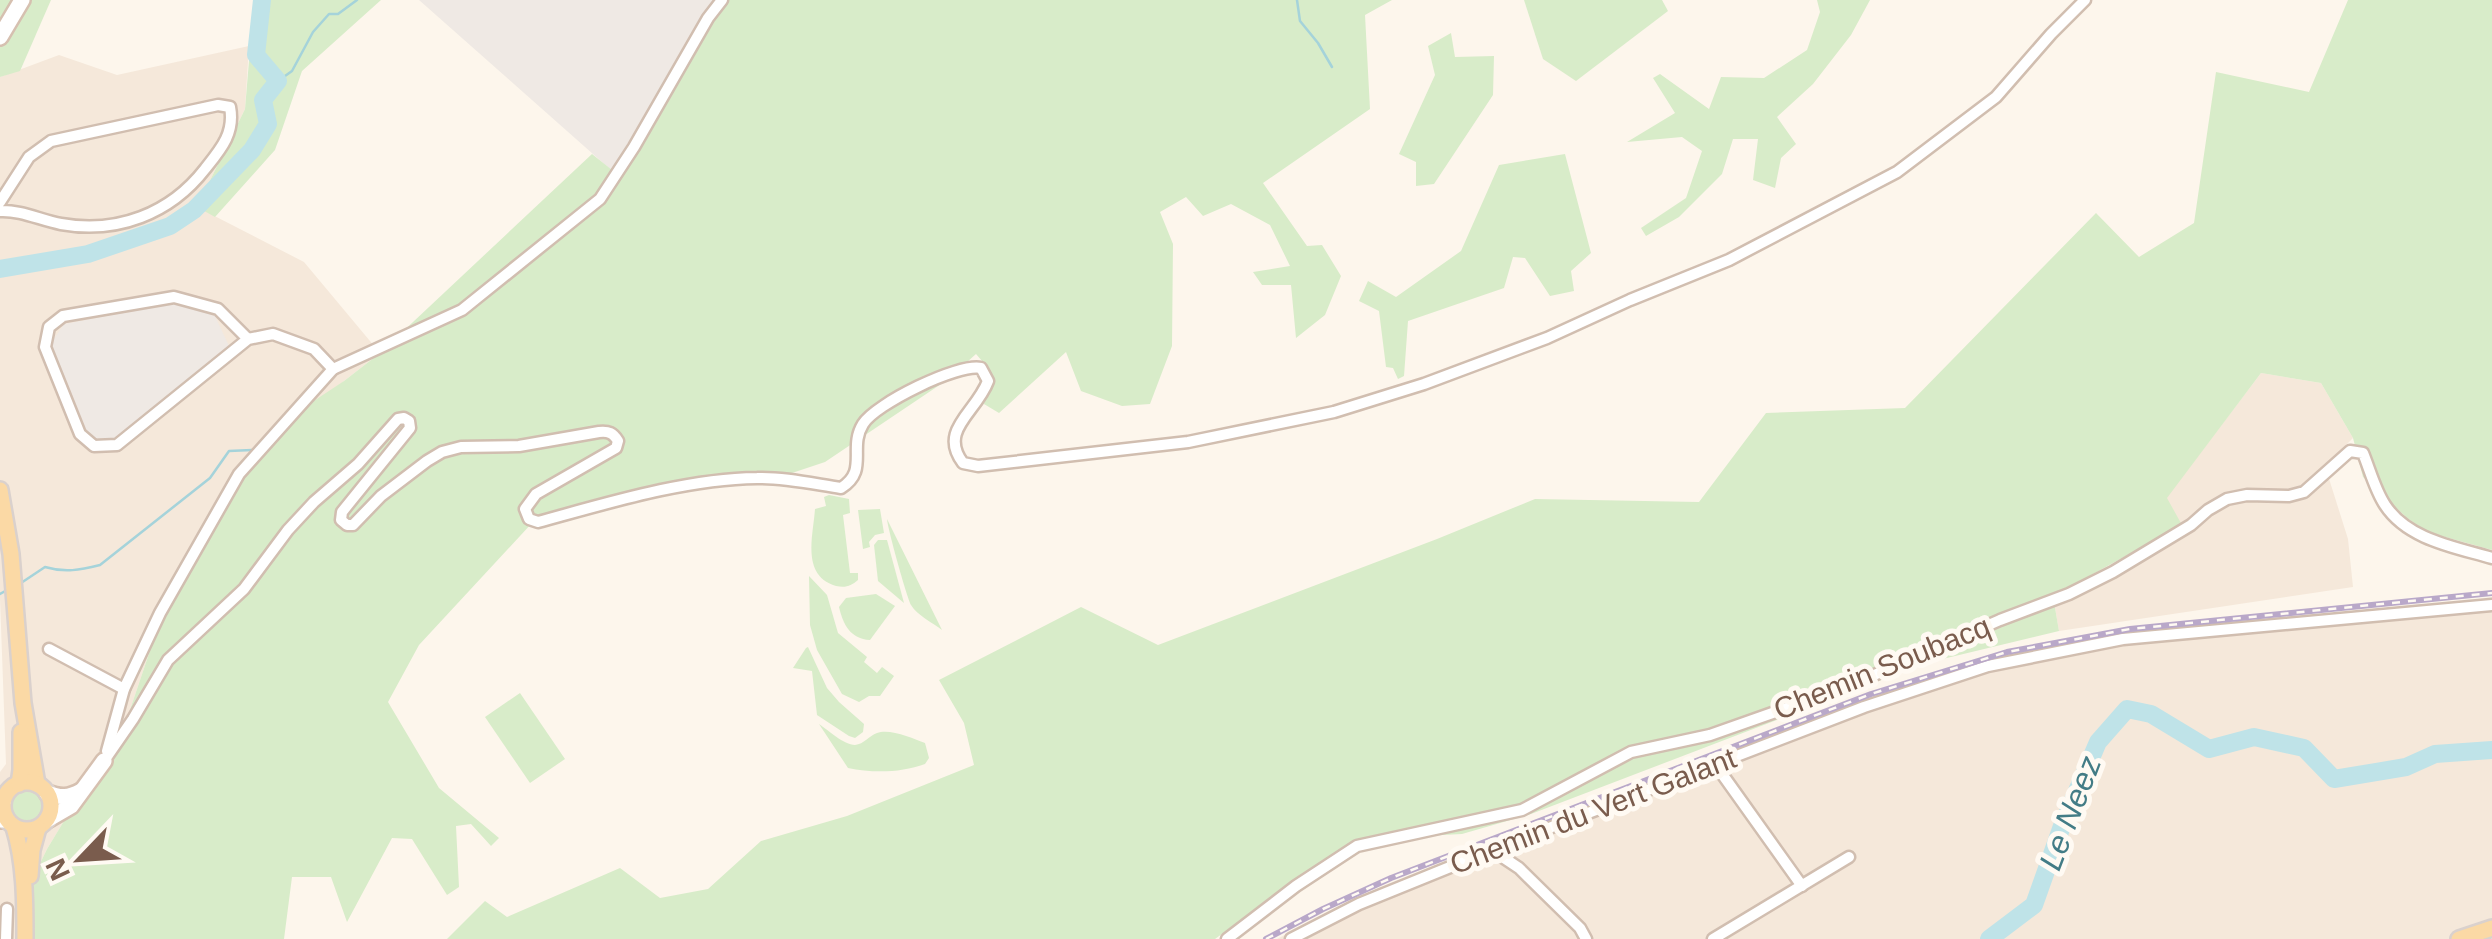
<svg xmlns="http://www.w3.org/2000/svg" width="2492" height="939" viewBox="0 0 2492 939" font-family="Helvetica,sans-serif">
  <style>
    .residential { fill: #f5e8da }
    .industrial { fill: #efe9e4 }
    .green { fill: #d8ecc9 }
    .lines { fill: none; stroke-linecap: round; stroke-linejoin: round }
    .stream { stroke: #a5d3da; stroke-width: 2.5 }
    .river { stroke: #bfe3e8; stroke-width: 18 }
    .street-casing { stroke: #d1beb0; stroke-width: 15 }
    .secondary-casing { stroke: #d6c0b0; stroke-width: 20 }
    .primary-casing { stroke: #dad1cd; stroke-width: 20 }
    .street { stroke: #fff; stroke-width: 10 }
    .secondary { stroke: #fff; stroke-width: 15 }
    .primary { stroke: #fbd9a5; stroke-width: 15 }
    .rail-casing { stroke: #b9a8c9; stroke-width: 6 }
    .rail { stroke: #fffaf3; stroke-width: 2.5; stroke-dasharray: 8; stroke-linecap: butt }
    .labels { text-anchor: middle; stroke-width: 10; stroke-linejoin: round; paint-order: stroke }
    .street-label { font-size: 30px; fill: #7a5c4d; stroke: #fffaf3 }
    .water-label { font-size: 32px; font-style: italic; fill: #437c86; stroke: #fffaf3 }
  </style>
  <rect width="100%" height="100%" fill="#fdf6ec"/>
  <g class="residential">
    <polygon points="249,46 245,109 197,207 304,262 380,353 344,381 159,624 114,757 70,811 47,849 20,905 23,939 0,939 0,772 6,764 0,599 0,77 59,55 117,75"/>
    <polygon points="2261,373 2321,383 2353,438 2325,466 2348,539 2353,587 2059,631 2053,596 2182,526 2166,498"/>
    <polygon points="2492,600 2492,939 1277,939 1354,899 1396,882 1860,703 1980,664 2059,645 2134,632"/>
  </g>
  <g class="industrial">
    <polygon points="419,0 727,0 714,16 675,79 611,170"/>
    <polygon points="178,303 215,316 229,346 116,439 90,439 51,343 64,324"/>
  </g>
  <g class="green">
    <polygon points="0,0 51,0 20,71 0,77"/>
    <polygon points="254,0 381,0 302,71 275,150 215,217 197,207 245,109"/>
    <polygon points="727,0 1392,0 1365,15 1370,109 1263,183 1307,246 1322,245 1341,276 1325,315 1296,338 1291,285 1262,285 1253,272 1290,266 1270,225 1231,204 1203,216 1186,197 1160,212 1173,244 1172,346 1150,404 1122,406 1081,391 1066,352 999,413 984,404 989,369 976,354 947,380 825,462 792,473 702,478 532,523 419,645 388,702 439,788 499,838 491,846 471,824 456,826 459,887 447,895 412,839 392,838 347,922 331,877 292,877 284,939 23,939 20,905 47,849 70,811 114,757 159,624 241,474 288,418 344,381 380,353 592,154 612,170 675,80 714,16"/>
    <polygon points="1524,0 1662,0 1668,11 1576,81 1543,59"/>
    <polygon points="1817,0 1870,0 1851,35 1813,84 1777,117 1796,144 1781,158 1775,188 1753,180 1758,139 1733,139 1722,174 1679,217 1646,236 1641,228 1686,198 1702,151 1682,137 1627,142 1675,113 1653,78 1660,74 1709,109 1721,77 1764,78 1807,50 1820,12"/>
    <polygon points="2348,0 2492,0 2492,550 2427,532 2407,518 2363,477 2353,438 2321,383 2261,373 2167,498 2182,525 2053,596 2059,631 1926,663 1531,814 1462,834 1363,839 1323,860 1215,939 447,939 485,901 507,917 620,868 660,898 708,889 761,841 847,816 974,765 964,723 939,680 1081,607 1158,645 1437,539 1535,499 1699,502 1766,413 1905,408 2096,213 2139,257 2194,223 2216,72 2309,92"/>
    <polygon points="1451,33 1455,57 1494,56 1493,95 1434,184 1416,186 1416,162 1399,154 1435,75 1428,46"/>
    <polygon points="1565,154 1591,253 1571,271 1574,291 1550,296 1525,258 1513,257 1504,288 1408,321 1404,376 1398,379 1393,368 1386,367 1379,311 1359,301 1368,281 1396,297 1461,251 1499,165"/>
    <path d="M 829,495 L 849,499 L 850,513 L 843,515 L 850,573 L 858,573 L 858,580 C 851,586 846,588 836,586 C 801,575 813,537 815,509 L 826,506 L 824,497 Z"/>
    <polygon points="880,509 884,533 875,535 869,542 870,547 863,549 858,510"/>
    <path d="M 887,519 L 942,630 C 933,623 917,615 911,605 C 906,594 888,530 887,519 Z"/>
    <polygon points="878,540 887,540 904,603 878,581 874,545"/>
    <polygon points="809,576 827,595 838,633 867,657 864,662 877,673 882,667 894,676 880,696 869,696 859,702 842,694 817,650 810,625"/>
    <path d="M 876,594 L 895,606 L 870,640 C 850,639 843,624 839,607 L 846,598 Z"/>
    <polygon points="808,647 827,688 839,702 864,724 863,732 855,738 849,736 817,715 812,671 793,668 806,648"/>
    <polygon points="520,693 565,759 530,783 485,717"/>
    <path d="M 819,724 C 828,730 844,745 855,745 C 864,744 869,736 877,733 C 889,728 913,738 925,743 L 929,758 L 925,764 C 901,773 872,773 848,768 Z"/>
    <circle cx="27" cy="807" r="17"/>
  </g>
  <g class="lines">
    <g class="stream">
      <polyline points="1297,0 1300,21 1318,43 1332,67"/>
      <polyline points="278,81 292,71 313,32 329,14 338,14 357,0"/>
      <path d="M 21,583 L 45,567 C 65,573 80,570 100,565 L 210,478 L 229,451 L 252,450"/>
      <polyline points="0,594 9,589"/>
    </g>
    <g class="river">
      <polyline points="0,269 88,254 170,226 194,210 252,150 268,124 263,100 278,81 256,55 262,0"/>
      <polyline points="1989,939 2034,905 2062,826 2098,742 2127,709 2151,714 2209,749 2254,737 2304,748 2334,779 2406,767 2435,754 2492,750"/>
    </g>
    <defs>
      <g id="street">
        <path d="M 0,202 L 29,157 L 51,141 L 218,105 L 230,107 C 235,133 221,149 205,169 C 170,214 117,234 61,224 C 40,220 21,210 0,211"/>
        <polyline points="248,339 218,309 174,297 63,316 49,327 45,347 80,434 94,446 117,445 248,339 273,334 314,349 333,369"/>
        <polyline points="49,649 124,689"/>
        <polyline points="107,751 124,689 160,613 239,474 333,369 462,310 600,199 634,147 708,18 722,0"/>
        <path d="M 104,761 L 133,719 L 168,660 L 244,589 L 288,530 L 314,502 L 358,464 L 398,419 L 404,418 L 409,421 L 410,428 L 342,512 L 341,520 L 347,525 L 353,525 L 381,496 L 427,461 L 442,452 L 461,447 L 519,446 L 599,432 C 609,431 613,433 618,441 L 616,448 L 536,494 L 525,509 L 529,519 L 538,522 C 608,503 685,479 757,478 C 784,477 814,484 841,488 C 869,471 848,448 863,424 C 875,404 958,363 981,368 L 988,381 C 976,413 938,430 963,463 L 978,466 L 1188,442 L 1334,412 L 1424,384 L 1547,338 L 1630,300 L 1729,260 L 1897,172 L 1996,97 L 2051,34 L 2085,0"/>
        <polyline points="1715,764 1802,886"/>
        <polyline points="1492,850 1519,868 1580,928 1586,939"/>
        <polyline points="6,939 7,909"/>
        <path d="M 1227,939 L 1296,886 L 1357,846 L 1522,810 L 1631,752 L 1710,735 L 1849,686 L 2000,620 L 2069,594 L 2113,572 L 2191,525 L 2208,510 L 2227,499 L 2247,495 L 2289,496 L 2304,492 L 2350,451 L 2363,453 C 2370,470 2375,490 2385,505 C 2408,540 2455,547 2492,558"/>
        <polyline points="1291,939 1359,904 1492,850 1864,707 1988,666 2123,639 2492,605"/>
        <polyline points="1713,939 1849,857"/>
      </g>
      <g id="secondary">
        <polyline points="0,37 22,0"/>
        <path d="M 47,793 C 61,798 68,798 81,791"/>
        <polyline points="0,804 3,802"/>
        <polyline points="0,820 7,820"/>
        <polyline points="47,820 71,806 104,761"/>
      </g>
      <g id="primary">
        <polyline points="0,490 11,554 23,703 37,784"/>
        <circle cx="27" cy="806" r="24"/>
        <polyline points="19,784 21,770 21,732"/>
        <path d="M 14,827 C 25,863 25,901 25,939"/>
        <polyline points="30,876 32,850 38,828"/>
        <polyline points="2459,939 2492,928"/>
      </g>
    </defs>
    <use href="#street" class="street-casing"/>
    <use href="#secondary" class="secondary-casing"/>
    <use href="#primary" class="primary-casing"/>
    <use href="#street" class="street"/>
    <use href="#secondary" class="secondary"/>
    <use href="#primary" class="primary"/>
    <defs>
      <polyline id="rail" points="1266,939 1323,909 1391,878 1871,694 2007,652 2130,629 2492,593"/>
    </defs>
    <use href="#rail" class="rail-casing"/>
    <use href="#rail" class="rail"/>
  </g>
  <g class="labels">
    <g class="street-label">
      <text transform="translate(1882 668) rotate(-22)" y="10">Chemin Soubacq</text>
      <text transform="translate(1593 811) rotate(-21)" y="10">Chemin du Vert Galant</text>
    </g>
    <g class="water-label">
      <text transform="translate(2070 813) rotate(-69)" y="11">Le Neez</text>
    </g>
  </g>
  <g transform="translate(80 859) rotate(245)" stroke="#fffaf3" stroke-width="8" paint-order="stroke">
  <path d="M0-8L18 38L0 25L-18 38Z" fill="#7a5c4d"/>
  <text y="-15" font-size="28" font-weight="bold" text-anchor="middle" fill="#7a5c4d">N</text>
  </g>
</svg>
